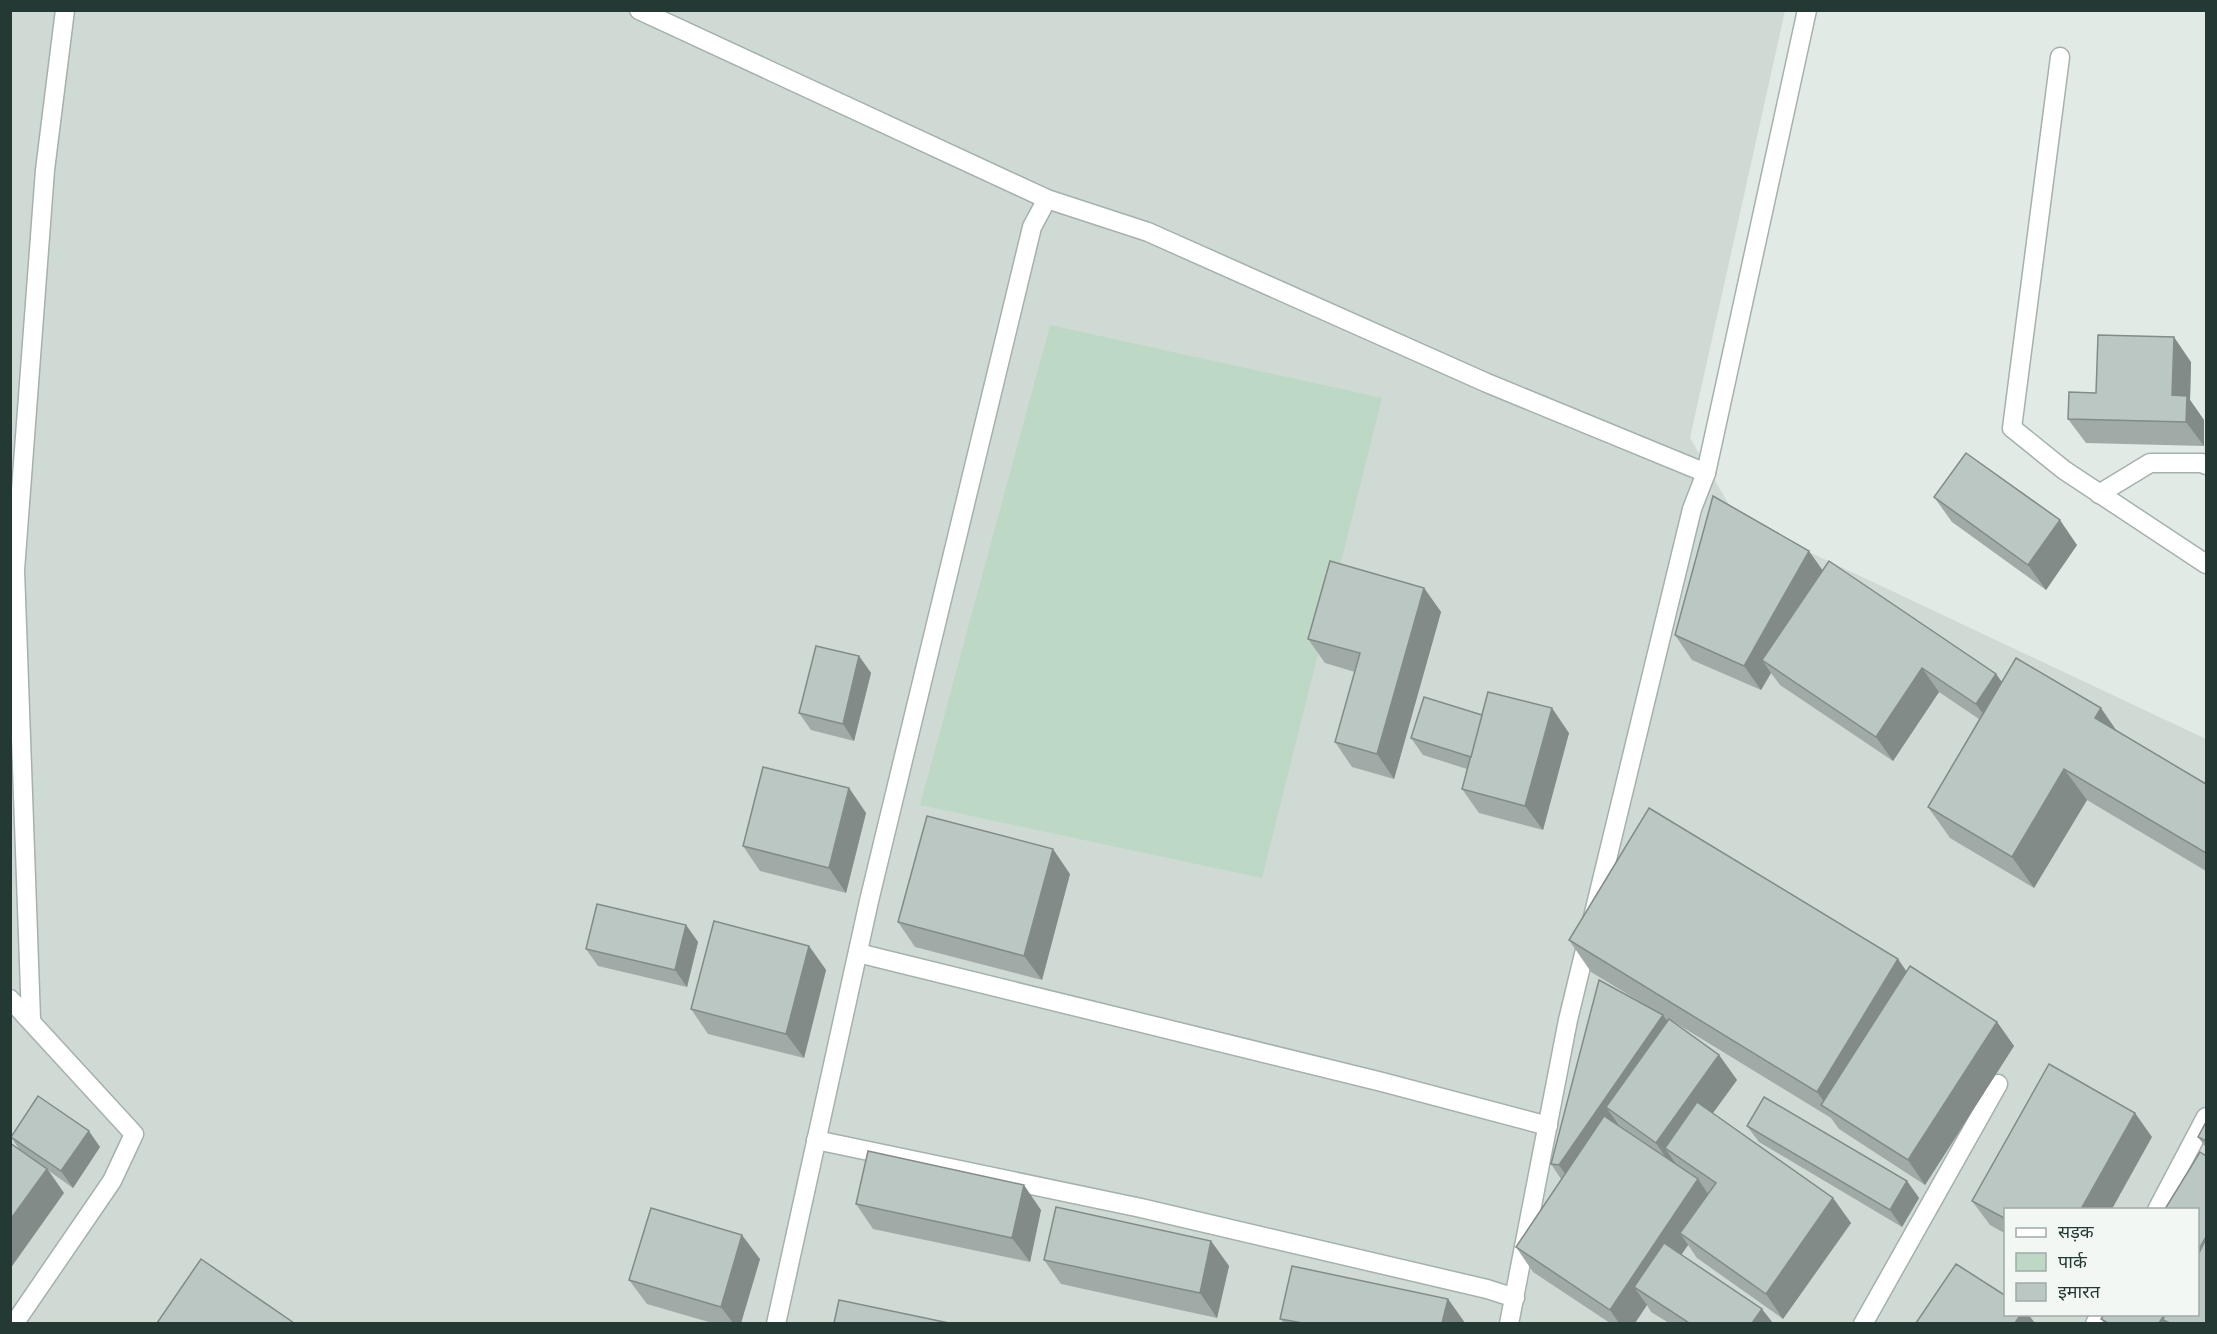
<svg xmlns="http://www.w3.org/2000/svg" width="2217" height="1334" viewBox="0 0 2217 1334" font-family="'Fira Sans','Noto Sans Devanagari',sans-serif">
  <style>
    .built { fill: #d0dad5; fill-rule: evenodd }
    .green { fill: #bdd8c5 }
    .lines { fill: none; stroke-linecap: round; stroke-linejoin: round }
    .minor-casing { stroke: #a5b1ad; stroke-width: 21 }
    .minor { stroke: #fff; stroke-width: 18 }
    .wall { fill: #a0aba7 }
    .shaded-wall { fill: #828b88 }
    .building { fill: #bac7c2; stroke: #828b88; stroke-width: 1.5 }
  </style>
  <rect width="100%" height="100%" fill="#e2eae6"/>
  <path class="built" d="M 10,11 L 1785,11 L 1690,438 L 1737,518 L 2206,739 L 2206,1323 L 11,1323 ZM 2006,1210 L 2198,1210 L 2198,1314 L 2006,1314 Z"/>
  <polygon class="green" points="1050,325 1382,398 1262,878 920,805"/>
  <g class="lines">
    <defs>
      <g id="minor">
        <polyline points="639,10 1047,199 1148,232 1487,383 1706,473"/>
        <polyline points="2060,57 2012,428 2064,470 2206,564"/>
        <polyline points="2099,494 2150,463 2202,463 2206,465"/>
        <polyline points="858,953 1382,1082 1548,1126"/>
        <polyline points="10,999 134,1134 112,1181 14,1324"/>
        <polyline points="31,1019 15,570 45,170 65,10"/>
        <polyline points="816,1140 1141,1208 1487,1289 1515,1298"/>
        <polyline points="2157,1210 2206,1117"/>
        <polyline points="776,1324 869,901 1032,227 1047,199"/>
        <polyline points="1509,1324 1568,1020 1692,509 1706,473 1807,10"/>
        <polyline points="1863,1324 1998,1084"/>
        <polyline points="2095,1324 2100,1314"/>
      </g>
    </defs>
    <use href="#minor" class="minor-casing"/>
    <use href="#minor" class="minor"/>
  </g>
  <g class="wall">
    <polygon points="2191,362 2190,400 2204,420 2204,446 2086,443 2068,419 2096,393"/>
    <polygon points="1934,497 2077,545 2046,590 1952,522"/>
    <polygon points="1822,571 1996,674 2002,682 2117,731 2206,784 2206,871 2087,800 2034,888 1950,838 1928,807 1979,719 1939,692 1893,761 1780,685 1771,673 1761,690 1692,660 1675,635"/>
    <polygon points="1424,588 1441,612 1394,779 1352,767 1335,742 1355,672 1325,663 1308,639"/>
    <polygon points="859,656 871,673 854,741 811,730 799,713"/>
    <polygon points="1569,733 1543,830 1479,813 1462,789 1467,769 1423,755 1411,738"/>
    <polygon points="849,788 866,813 846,893 760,871 743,846"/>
    <polygon points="1070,874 1042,980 915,947 898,922"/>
    <polygon points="686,925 698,942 687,987 598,966 586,949"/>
    <polygon points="1569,940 1898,959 1906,972 1997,1022 2014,1046 1925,1185 1839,1129 1831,1118 1674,1022 1719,1055 1737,1080 1713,1113 1833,1198 1851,1223 1783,1319 1697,1258 1688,1245 1681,1255 1773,1323 1669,1323 1651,1312 1647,1305 1635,1323 1610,1323 1533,1272 1516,1247 1561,1179 1551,1164 1647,1006 1591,972"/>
    <polygon points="809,946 826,970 804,1058 708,1034 691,1009"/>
    <polygon points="2206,1122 2206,1148 2198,1137"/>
    <polygon points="1747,1126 1907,1181 1919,1198 1902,1227 1759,1142"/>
    <polygon points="11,1137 100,1147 73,1188 49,1171 64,1193 19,1149"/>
    <polygon points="2152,1137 2006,1209 2006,1234 1990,1225 1972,1201"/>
    <polygon points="856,1204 1041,1210 1030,1262 873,1229"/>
    <polygon points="2198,1209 2206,1323 2104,1323 2101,1319 2198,1314"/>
    <polygon points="1211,1241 1229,1266 1217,1318 1061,1284 1044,1260"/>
    <polygon points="760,1259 741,1323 712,1323 647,1304 629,1280"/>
    <polygon points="1448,1299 1465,1323 1284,1323 1280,1319"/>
  </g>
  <g class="shaded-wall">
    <polygon points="2174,337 2191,362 2190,400 2204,420 2204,446 2186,422 2172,395"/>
    <polygon points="2060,520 2077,545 2046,590 2028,565"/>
    <polygon points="1809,551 1826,575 1762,660 1771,673 1761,690 1744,666"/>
    <polygon points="1424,588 1441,612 1394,779 1377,754"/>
    <polygon points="859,656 871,673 854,741 843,724"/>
    <polygon points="1922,668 1939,692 1893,761 1876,737"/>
    <polygon points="1996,674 2013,698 1993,728 1976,704"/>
    <polygon points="1552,708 1569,733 1543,830 1525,806"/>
    <polygon points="2101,708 2123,740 2095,718"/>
    <polygon points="2064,769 2087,800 2034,888 2012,857"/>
    <polygon points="849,788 866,813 846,893 829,868"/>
    <polygon points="1053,849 1070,874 1042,980 1024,956"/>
    <polygon points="686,925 698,942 687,987 675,970"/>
    <polygon points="809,946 826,970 804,1058 786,1034"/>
    <polygon points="1898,959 1920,991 1830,1110 1817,1092"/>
    <polygon points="1663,1015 1680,1040 1606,1107 1620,1127 1576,1189 1559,1165"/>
    <polygon points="1997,1022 2014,1046 1925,1185 1908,1160"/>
    <polygon points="1719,1055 1737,1080 1680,1158 1665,1148 1676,1164 1673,1168 1656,1143"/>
    <polygon points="2135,1113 2152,1137 2112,1209 2081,1209"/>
    <polygon points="89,1131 100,1147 73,1188 61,1171"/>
    <polygon points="47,1169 64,1193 10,1269 10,1220"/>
    <polygon points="1698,1179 1715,1204 1680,1233 1688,1245 1651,1299 1634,1287 1647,1305 1635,1323 1619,1323 1610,1310"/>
    <polygon points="1907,1181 1919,1198 1902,1227 1890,1210"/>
    <polygon points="1024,1185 1041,1210 1030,1262 1012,1238"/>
    <polygon points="1833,1198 1851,1223 1783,1319 1766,1294"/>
    <polygon points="742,1235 760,1259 741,1323 733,1323 721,1307"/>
    <polygon points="1211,1241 1229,1266 1217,1318 1200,1293"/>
    <polygon points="1448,1299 1465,1323 1442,1323"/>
    <polygon points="1762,1309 1773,1323 1752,1323"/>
    <polygon points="2021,1314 2028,1314 2035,1323 2015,1323"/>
    <polygon points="2165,1314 2181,1323 2163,1320 2165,1323 2159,1323"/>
  </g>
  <g class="building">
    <polygon points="2098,335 2174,337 2172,395 2187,396 2186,422 2068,419 2069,392 2096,393"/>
    <polygon points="1966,453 2060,520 2028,565 1934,497"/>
    <polygon points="1713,496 1809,551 1744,666 1675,635"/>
    <polygon points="1330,561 1424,588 1377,754 1335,742 1360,653 1308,639"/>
    <polygon points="1829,561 1996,674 1976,704 1922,668 1876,737 1762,660"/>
    <polygon points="816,646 859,656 843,724 799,713"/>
    <polygon points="2016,658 2101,708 2095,718 2206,784 2206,853 2064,769 2012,857 1928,807"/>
    <polygon points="1488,692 1552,708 1525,806 1462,789"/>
    <polygon points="1424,697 1482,715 1471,757 1411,738"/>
    <polygon points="763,767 849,788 829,868 743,846"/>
    <polygon points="1649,808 1898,959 1817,1092 1569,940"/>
    <polygon points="927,816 1053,849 1024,956 898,922"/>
    <polygon points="597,904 686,925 675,970 586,949"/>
    <polygon points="714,921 809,946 786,1034 691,1009"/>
    <polygon points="1910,966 1997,1022 1908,1160 1821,1105"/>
    <polygon points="1599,980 1663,1015 1559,1165 1551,1164"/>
    <polygon points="1669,1019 1719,1055 1656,1143 1606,1107"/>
    <polygon points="2049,1064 2135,1113 2081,1209 2006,1209 2006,1219 1972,1201"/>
    <polygon points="38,1096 89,1131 61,1171 11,1137"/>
    <polygon points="1764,1097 1907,1181 1890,1210 1747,1126"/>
    <polygon points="1697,1102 1833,1198 1766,1294 1680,1233 1716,1183 1665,1148"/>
    <polygon points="1604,1116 1698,1179 1610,1310 1516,1247"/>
    <polygon points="2206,1122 2206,1141 2198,1137"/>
    <polygon points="10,1143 47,1169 10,1220"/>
    <polygon points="868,1151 1024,1185 1012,1238 856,1204"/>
    <polygon points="2200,1152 2206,1156 2206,1237 2199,1249 2198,1248 2198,1209 2165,1209"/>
    <polygon points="1056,1207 1211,1241 1200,1293 1044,1260"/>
    <polygon points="651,1208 742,1235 721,1307 629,1280"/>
    <polygon points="2206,1239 2206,1323 2170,1323 2163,1320 2165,1314 2198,1314 2198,1255"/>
    <polygon points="1664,1243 1762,1309 1752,1323 1689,1323 1634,1287"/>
    <polygon points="201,1259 294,1323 157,1323"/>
    <polygon points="1956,1264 2006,1296 2006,1314 2021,1314 2015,1323 1916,1323"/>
    <polygon points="1292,1266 1448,1299 1442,1323 1303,1323 1280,1319"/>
    <polygon points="839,1300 949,1323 834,1323"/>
    <polygon points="2104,1314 2165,1314 2159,1323 2108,1323 2101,1319"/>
  </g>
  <rect width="2217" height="1334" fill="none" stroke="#243933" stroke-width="24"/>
  <rect x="2004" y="1208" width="195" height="108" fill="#f2f7f4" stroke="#a0aba7" stroke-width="1.5"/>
  <rect x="2016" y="1228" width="30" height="9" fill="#ffffff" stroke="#a0aba7" stroke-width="1.5"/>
  <text x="2058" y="1238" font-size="18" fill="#243933">सड़क</text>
  <rect x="2016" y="1253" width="30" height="18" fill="#bdd8c5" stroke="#a0aba7" stroke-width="1.5"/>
  <text x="2058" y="1268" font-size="18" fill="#243933">पार्क</text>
  <rect x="2016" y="1283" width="30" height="18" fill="#bac7c2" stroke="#a0aba7" stroke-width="1.5"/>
  <text x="2058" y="1298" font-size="18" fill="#243933">इमारत</text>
</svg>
